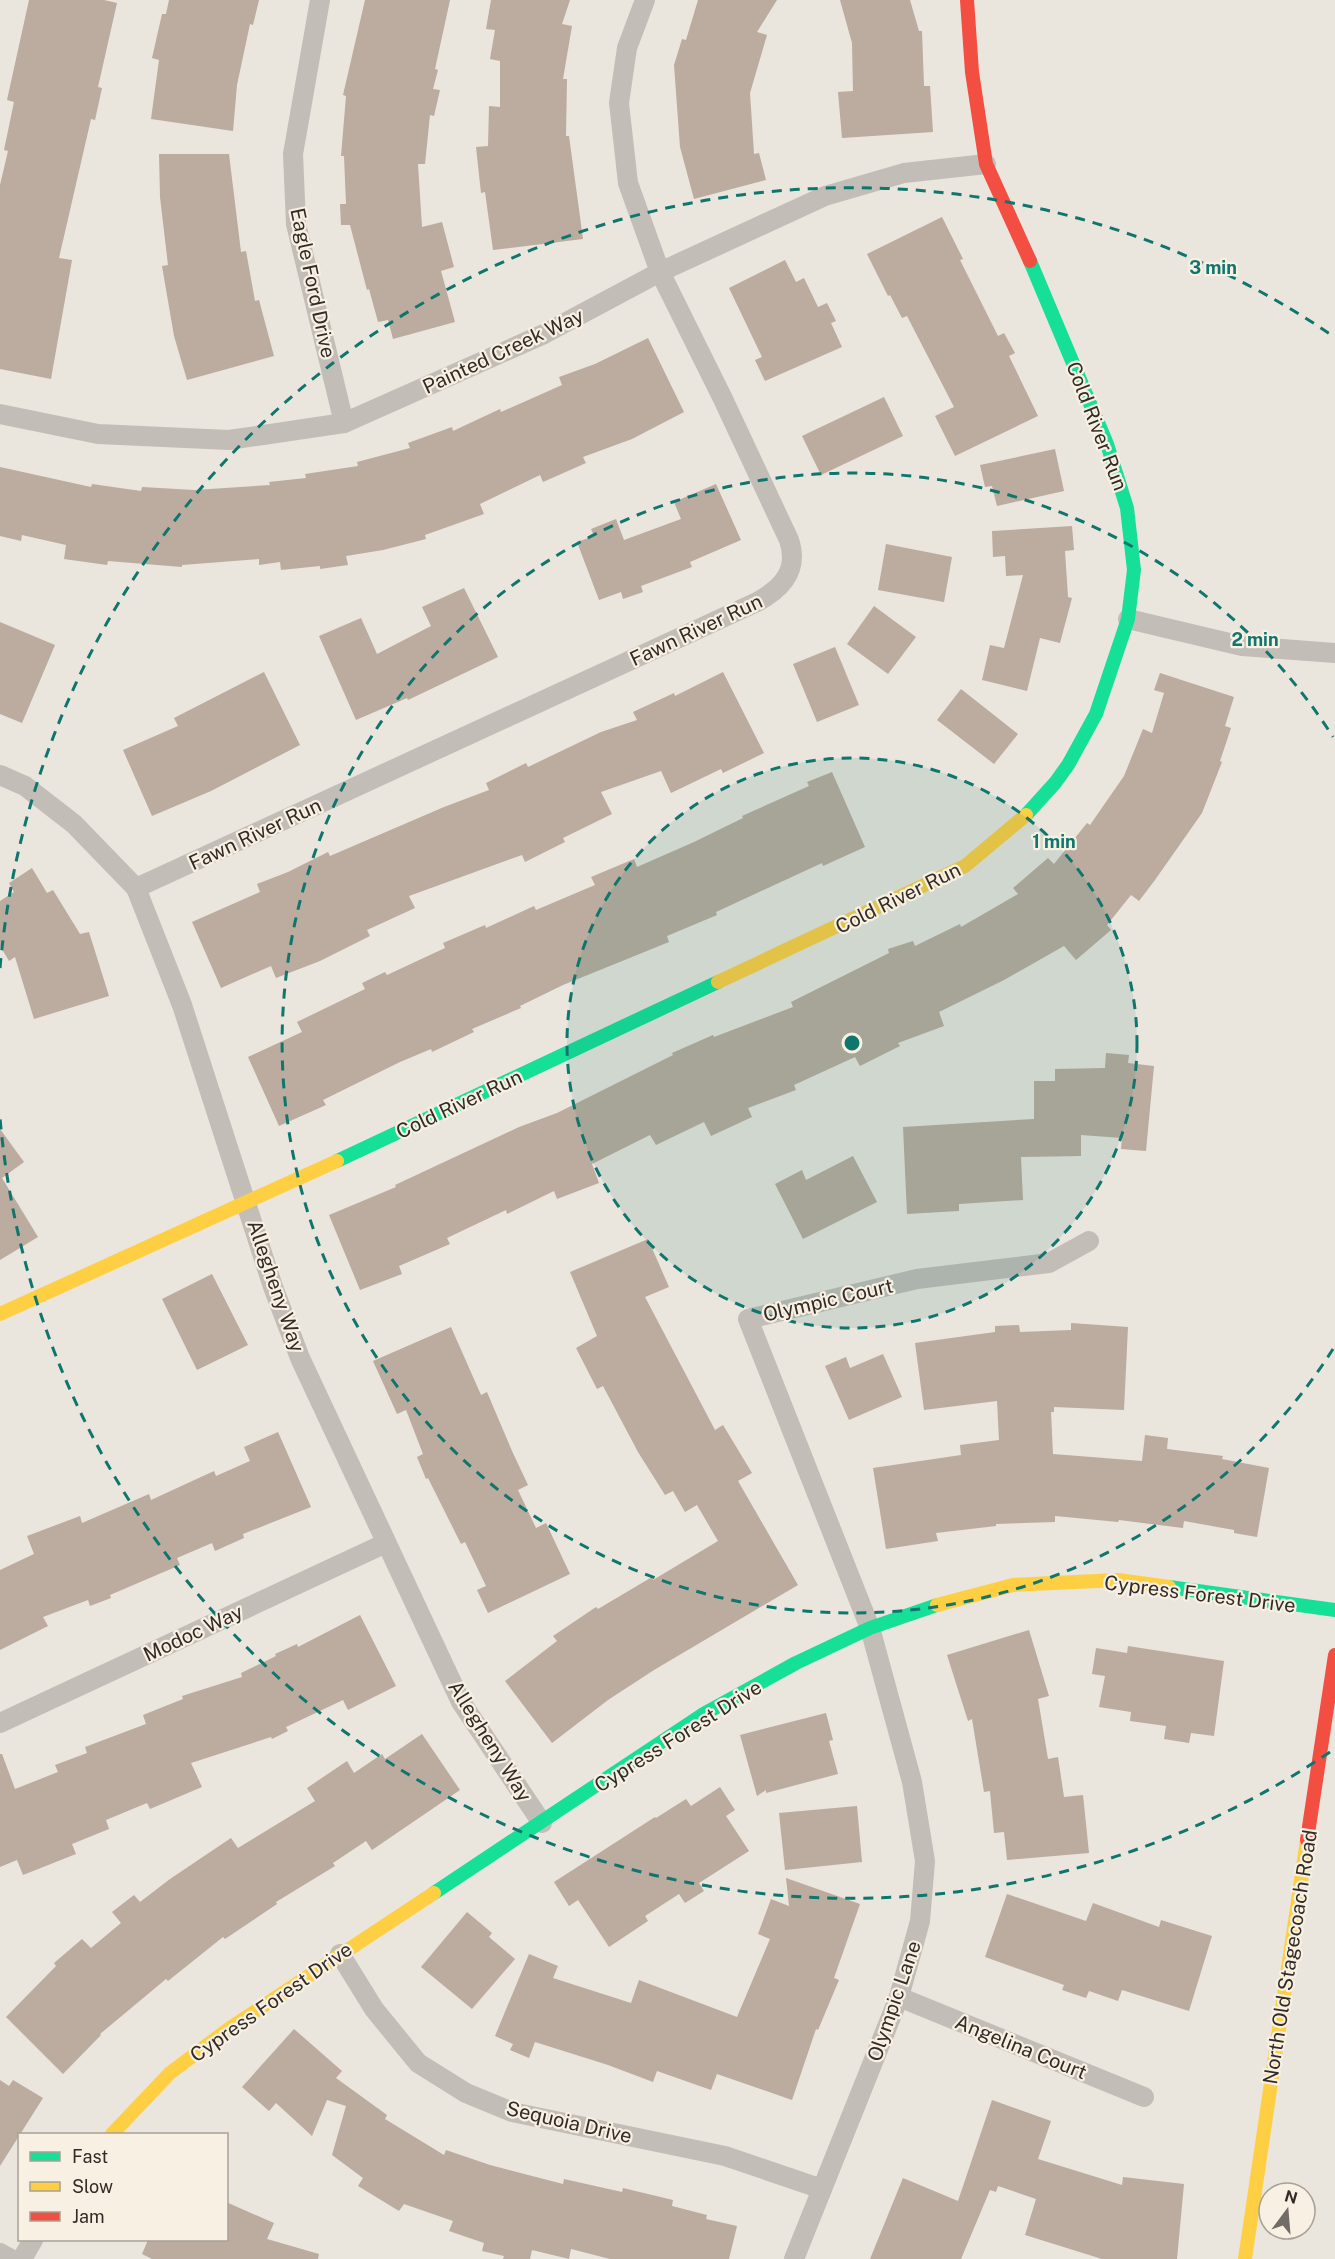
<svg xmlns="http://www.w3.org/2000/svg" width="1335" height="2259" viewBox="0 0 1335 2259" font-family="'Public Sans',sans-serif">
  <style>
    .building { fill: #bcab9f }
    .lines { fill: none; stroke-linecap: round; stroke-linejoin: round }
    .street { stroke: #c2bdb7; stroke-width: 20 }
    .fast { stroke: #16e098; stroke-width: 14 }
    .slow { stroke: #ffcf43; stroke-width: 14 }
    .jam { stroke: #f24e42; stroke-width: 14 }
    .ring { fill: none; stroke: #0f766e; stroke-width: 3; stroke-dasharray: 10 8 }
    .labels { text-anchor: middle; stroke-width: 4.5; stroke-linejoin: round; paint-order: stroke }
    .street-label { font-size: 20px; fill: #322b26; stroke: #f7f0e3 }
    .centre { fill: #0f766e; stroke: #f7f0e3; stroke-width: 3 }
    .ring-label { font-size: 18px; text-anchor: middle; font-weight: bold; fill: #0f766e; stroke: #f7f0e3; stroke-width: 4.5; stroke-linejoin: round; paint-order: stroke }
  </style>
  <rect width="100%" height="100%" fill="#eae5dd"/>
  <g class="building">
    <polygon points="29,0 104,0 117,3 98,87 102,88 95,120 91,119 59,258 72,260 51,379 0,369 0,185 8,151 4,150 14,102 7,100"/>
    <polygon points="169,0 259,0 253,25 250,24 237,85 233,131 151,119 159,60 152,58 162,14 166,14"/>
    <polygon points="365,0 450,0 435,69 438,70 433,89 440,90 434,116 430,115 425,164 418,164 422,227 442,222 454,267 441,271 455,322 393,339 388,320 378,322 369,289 367,290 350,225 341,225 340,204 346,204 344,156 341,156 346,96 343,95"/>
    <polygon points="491,0 570,0 562,24 572,26 563,79 567,79 566,136 569,136 583,239 493,250 485,192 481,193 476,147 488,146 489,106 500,107 500,61 490,59 495,30 486,29"/>
    <polygon points="698,0 777,0 757,32 767,35 750,93 754,154 759,153 766,180 694,199 680,147 674,65 682,39 686,40"/>
    <polygon points="840,0 910,0 919,31 922,31 924,86 930,86 933,132 842,138 838,92 853,91 852,43"/>
    <polygon points="159,154 229,154 241,252 246,251 255,301 259,300 274,356 187,380 174,336 162,266 168,265 160,197"/>
    <polygon points="942,217 963,259 960,260 998,336 1004,333 1015,353 1009,356 1038,416 955,456 935,416 954,407 907,316 902,318 890,295 888,296 867,254"/>
    <polygon points="785,260 796,282 804,278 818,307 827,303 836,321 831,323 842,347 765,381 755,360 762,357 729,288"/>
    <polygon points="648,338 684,412 632,439 583,457 586,463 543,482 540,475 480,504 484,514 425,535 426,539 383,550 346,556 348,565 320,569 320,566 281,570 280,562 259,565 259,559 182,565 182,567 108,561 107,565 64,559 66,545 22,535 21,541 0,536 0,467 91,487 92,484 141,491 142,487 194,490 270,485 269,482 306,478 305,474 358,466 357,462 410,448 408,443 452,427 453,431 500,409 501,412 562,385 559,377 595,364"/>
    <polygon points="884,397 903,436 821,475 802,436"/>
    <polygon points="1055,449 1064,491 997,506 992,486 985,487 980,465"/>
    <polygon points="716,484 741,540 690,562 692,567 641,586 643,592 623,599 621,592 599,600 577,542 594,536 591,529 616,519 624,540 681,519 674,502"/>
    <polygon points="1072,526 1074,550 1065,551 1068,597 1072,598 1060,643 1040,638 1027,691 982,680 990,645 1004,648 1023,575 1006,576 1005,556 993,557 992,531"/>
    <polygon points="886,544 952,557 944,602 878,590"/>
    <polygon points="464,588 498,657 408,700 407,698 356,720 319,636 361,618 377,654 431,626 422,607"/>
    <polygon points="874,606 916,637 888,674 847,644"/>
    <polygon points="0,622 55,645 22,723 0,714"/>
    <polygon points="835,647 859,705 817,722 793,664"/>
    <polygon points="264,672 300,745 211,791 152,816 123,750 178,726 174,718"/>
    <polygon points="723,672 764,753 723,773 721,769 671,793 661,771 601,792 612,814 563,838 565,842 525,862 522,855 409,896 415,908 367,930 370,936 320,961 276,978 271,966 221,988 192,922 260,892 257,884 288,872 328,852 330,856 444,807 489,790 486,783 526,763 528,767 601,732 637,720 633,712 674,693 675,696"/>
    <polygon points="1160,673 1234,697 1225,726 1231,728 1220,761 1222,762 1202,813 1155,880 1139,901 1131,895 1107,925 1111,930 1076,960 1064,946 1004,980 939,1012 944,1026 898,1043 900,1046 860,1066 855,1057 794,1085 796,1090 748,1108 752,1117 711,1136 704,1122 656,1145 650,1135 592,1164 599,1183 557,1199 554,1191 507,1214 506,1210 447,1238 450,1244 399,1266 402,1274 360,1290 329,1215 396,1187 395,1185 519,1127 557,1113 673,1055 672,1053 713,1035 714,1037 793,1007 791,1002 889,953 888,949 913,941 915,946 960,924 961,927 1018,894 1013,888 1048,858 1054,864 1087,823 1090,825 1124,776 1143,729 1152,733 1164,693 1154,690"/>
    <polygon points="961,689 1018,734 994,764 937,720"/>
    <polygon points="832,772 865,847 823,866 822,863 716,912 717,915 667,936 669,942 563,985 520,1006 521,1008 472,1029 474,1032 432,1052 431,1049 400,1062 323,1100 326,1105 279,1126 248,1057 302,1032 297,1022 365,989 362,983 385,972 387,975 445,948 443,943 485,925 486,928 534,906 536,910 595,885 591,877 634,859 637,867 694,842 743,818 742,816 809,786 807,782"/>
    <polygon points="32,868 47,893 53,890 80,934 89,932 109,996 34,1019 15,957 9,961 0,946 0,901 14,892 9,883"/>
    <polygon points="1106,1053 1129,1055 1128,1063 1154,1066 1146,1151 1121,1149 1122,1138 1081,1135 1081,1156 1021,1157 1023,1200 959,1204 959,1211 907,1214 903,1127 1034,1119 1034,1081 1055,1081 1055,1069 1105,1068"/>
    <polygon points="0,1129 24,1162 2,1178 38,1237 0,1260"/>
    <polygon points="853,1156 877,1202 803,1239 775,1184 802,1170 806,1180"/>
    <polygon points="648,1239 669,1287 645,1297 715,1430 723,1425 752,1473 738,1481 798,1585 654,1670 608,1700 552,1743 505,1681 557,1641 553,1636 596,1607 598,1609 652,1577 653,1580 718,1541 697,1505 685,1512 673,1491 665,1495 638,1452 603,1386 597,1389 576,1348 597,1336 570,1272"/>
    <polygon points="212,1274 248,1345 197,1370 162,1299"/>
    <polygon points="1071,1323 1128,1327 1124,1410 1054,1407 1054,1412 1051,1412 1053,1454 1142,1461 1145,1435 1168,1438 1167,1449 1223,1456 1222,1459 1269,1468 1257,1537 1234,1533 1234,1530 1184,1521 1183,1528 1119,1520 1118,1522 1055,1516 1055,1522 996,1524 996,1526 936,1533 938,1541 886,1549 873,1468 961,1455 960,1445 999,1440 997,1401 924,1410 915,1343 995,1332 995,1326 1019,1325 1020,1332 1071,1330"/>
    <polygon points="451,1327 481,1395 487,1392 512,1451 528,1485 518,1490 536,1528 546,1523 570,1574 488,1613 477,1590 486,1586 465,1542 461,1544 428,1478 426,1479 417,1457 423,1454 406,1410 397,1414 373,1361"/>
    <polygon points="883,1354 902,1397 849,1420 825,1366 846,1357 850,1368"/>
    <polygon points="278,1432 311,1507 243,1534 244,1538 215,1551 212,1543 177,1558 180,1565 110,1595 111,1598 90,1606 88,1600 43,1617 48,1626 0,1650 0,1570 34,1554 27,1536 80,1516 82,1523 149,1494 151,1500 214,1471 216,1476 250,1461 244,1447"/>
    <polygon points="360,1615 396,1686 348,1710 343,1700 286,1727 288,1731 272,1739 271,1737 191,1763 202,1787 150,1809 147,1803 106,1820 109,1829 72,1844 76,1854 23,1875 17,1860 0,1867 0,1754 2,1754 15,1789 58,1772 55,1765 87,1753 85,1747 146,1724 143,1715 183,1699 182,1696 242,1677 241,1673 276,1656 275,1654 297,1644 298,1647"/>
    <polygon points="1029,1630 1049,1696 1038,1699 1048,1759 1058,1757 1064,1797 1083,1795 1089,1853 1007,1860 1004,1832 994,1833 990,1791 984,1792 972,1719 968,1721 947,1655"/>
    <polygon points="1128,1646 1224,1661 1214,1736 1191,1733 1189,1743 1164,1739 1166,1726 1130,1721 1131,1712 1099,1707 1105,1676 1092,1674 1096,1648 1127,1653"/>
    <polygon points="826,1713 833,1740 829,1741 838,1774 766,1793 766,1790 757,1796 740,1735"/>
    <polygon points="422,1734 460,1790 372,1850 366,1841 333,1863 335,1866 276,1902 277,1904 225,1939 223,1937 168,1981 166,1979 100,2034 101,2035 63,2074 6,2017 56,1966 54,1963 82,1939 91,1948 121,1923 112,1912 134,1895 140,1902 170,1879 231,1838 238,1848 315,1801 307,1788 347,1761 354,1773 382,1754 385,1759"/>
    <polygon points="720,1787 735,1810 726,1816 749,1851 699,1883 704,1891 685,1903 679,1894 645,1916 648,1921 609,1947 578,1900 569,1906 554,1882 655,1817 656,1818 686,1799 691,1806"/>
    <polygon points="857,1806 862,1862 785,1870 779,1813"/>
    <polygon points="786,1878 860,1904 834,1978 839,1980 818,2030 816,2029 792,2100 717,2074 711,2090 657,2071 653,2082 608,2065 535,2042 529,2058 510,2050 513,2044 495,2036 529,1954 558,1966 553,1978 631,2003 639,1980 737,2017 770,1939 758,1934 771,1899 789,1906"/>
    <polygon points="1007,1894 1086,1921 1093,1903 1159,1927 1161,1920 1212,1936 1189,2011 1122,1990 1118,2001 1089,1991 1086,1998 1062,1990 1064,1985 985,1957"/>
    <polygon points="467,1912 492,1933 489,1937 515,1959 472,2009 421,1967"/>
    <polygon points="294,2029 342,2071 336,2078 387,2115 385,2119 444,2155 446,2150 490,2165 563,2184 564,2179 622,2192 623,2188 673,2200 672,2206 707,2215 706,2219 737,2226 729,2259 610,2259 571,2249 569,2259 532,2250 530,2259 503,2259 504,2256 482,2251 484,2243 449,2231 453,2221 404,2204 399,2211 358,2186 363,2178 332,2155 346,2106 327,2100 312,2136 276,2103 269,2111 242,2087"/>
    <polygon points="0,2080 9,2086 13,2080 43,2098 0,2166"/>
    <polygon points="992,2100 1051,2121 1038,2159 1122,2185 1123,2177 1184,2184 1177,2259 1102,2259 1025,2235 1036,2199 998,2186 996,2192 990,2190 961,2259 870,2259 903,2178 958,2201"/>
    <polygon points="226,2202 274,2223 267,2239 319,2254 318,2259 152,2259 142,2254 148,2240 226,2240"/>
  </g>
  <g class="lines">
    <g class="street">
      <polyline points="320,0 293,154 296,224 344,423"/>
      <polyline points="0,414 98,434 229,440 344,423 544,334 660,272 825,196 904,173 986,164"/>
      <polyline points="1128,619 1242,646 1335,653"/>
      <polyline points="0,775 25,786 74,824 136,888 182,1005 273,1287 300,1358 461,1702 542,1823"/>
      <path d="M 136,888 L 757,602 C 783,588 799,570 789,540 L 723,399 L 660,272 L 628,183 L 619,103 L 627,48 L 645,0"/>
      <polyline points="0,1723 386,1543"/>
      <polyline points="340,1954 374,2009 418,2063 466,2093 512,2112 725,2156 822,2189"/>
      <polyline points="899,1997 1144,2097"/>
      <polyline points="0,2253 11,2259"/>
      <polyline points="22,2259 33,2240"/>
      <polyline points="794,2259 899,1997 920,1921 925,1861 912,1782 870,1628 748,1319 917,1279 1049,1263 1089,1241"/>
    </g>
    <g class="fast">
      <polyline points="1026,815 1055,783 1068,765 1096,714 1128,619 1134,570 1127,508 1107,444 1030,261"/>
      <polyline points="337,1161 718,982"/>
      <polyline points="1169,1587 1335,1610"/>
      <polyline points="434,1893 702,1715 796,1663 870,1628 937,1605"/>
    </g>
    <g class="slow">
      <polyline points="718,982 965,866 1026,815"/>
      <polyline points="0,1314 337,1161"/>
      <polyline points="937,1605 1013,1585 1118,1580 1169,1587"/>
      <polyline points="112,2134 170,2073 230,2028 434,1893"/>
      <polyline points="1245,2259 1307,1840"/>
    </g>
    <g class="jam">
      <polyline points="967,0 972,72 986,164 1030,261"/>
      <polyline points="1307,1840 1335,1655"/>
    </g>
  </g>
  <circle cx="852" cy="1043" r="285" fill="#0f766e" fill-opacity=".12"/>
  <g class="ring">
    <circle cx="852" cy="1043" r="285"/>
    <path d="M1333 1349A570 570 0 1 1 1333 737"/>
    <path d="M1330 1752A855 855 0 0 1 0 1118M0 968A855 855 0 0 1 1330 334"/>
  </g>
  <g class="labels">
    <g class="street-label">
      <text transform="translate(313 283) rotate(78)" y="7">Eagle Ford Drive</text>
      <text transform="translate(503 351) rotate(-25)" y="7">Painted Creek Way</text>
      <text transform="translate(1097 426) rotate(69)" y="7">Cold River Run</text>
      <text transform="translate(696 630) rotate(-25)" y="7">Fawn River Run</text>
      <text transform="translate(255 834) rotate(-25)" y="7">Fawn River Run</text>
      <text transform="translate(898 898) rotate(-26)" y="7">Cold River Run</text>
      <text transform="translate(459 1104) rotate(-25)" y="7">Cold River Run</text>
      <text transform="translate(276 1286) rotate(71)" y="7">Allegheny Way</text>
      <text transform="translate(828 1300) rotate(-13)" y="7">Olympic Court</text>
      <text transform="translate(1200 1594) rotate(7)" y="7">Cypress Forest Drive</text>
      <text transform="translate(193 1633) rotate(-25)" y="7">Modoc Way</text>
      <text transform="translate(678 1736) rotate(-32)" y="7">Cypress Forest Drive</text>
      <text transform="translate(490 1741) rotate(58)" y="7">Allegheny Way</text>
      <text transform="translate(1290 1957) rotate(-81)" y="7">North Old Stagecoach Road</text>
      <text transform="translate(894 2001) rotate(-71)" y="7">Olympic Lane</text>
      <text transform="translate(271 2002) rotate(-35)" y="7">Cypress Forest Drive</text>
      <text transform="translate(1021 2047) rotate(22)" y="7">Angelina Court</text>
      <text transform="translate(569 2122) rotate(13)" y="7">Sequoia Drive</text>
    </g>
  </g>
  <circle cx="852" cy="1043" r="9" class="centre"/>
  <g class="ring-label">
    <text x="1213" y="274">3 min</text>
    <text x="1255" y="646">2 min</text>
    <text x="1054" y="848">1 min</text>
  </g>
  <rect x="18" y="2133" width="210" height="108" fill="#f7f0e3" stroke="#a8a197" stroke-width="1.5"/>
  <rect x="30" y="2152" width="30" height="9" fill="#16e098" stroke="#a8a197" stroke-width="1.5"/>
  <text x="72" y="2163" font-size="18" fill="#322b26">Fast</text>
  <rect x="30" y="2182" width="30" height="9" fill="#ffcf43" stroke="#a8a197" stroke-width="1.5"/>
  <text x="72" y="2193" font-size="18" fill="#322b26">Slow</text>
  <rect x="30" y="2212" width="30" height="9" fill="#f24e42" stroke="#a8a197" stroke-width="1.5"/>
  <text x="72" y="2223" font-size="18" fill="#322b26">Jam</text>
  <g transform="translate(1287 2211) rotate(16)"><circle r="28" fill="#f7f0e3" stroke="#a8a197" stroke-width="1.5"/>
  <path d="M0-4.5L10 22L0 15L-10 22Z" fill="#726c66"/>
  <text y="-9" font-size="16" font-weight="bold" text-anchor="middle" fill="#322b26">N</text>
  </g>
</svg>
